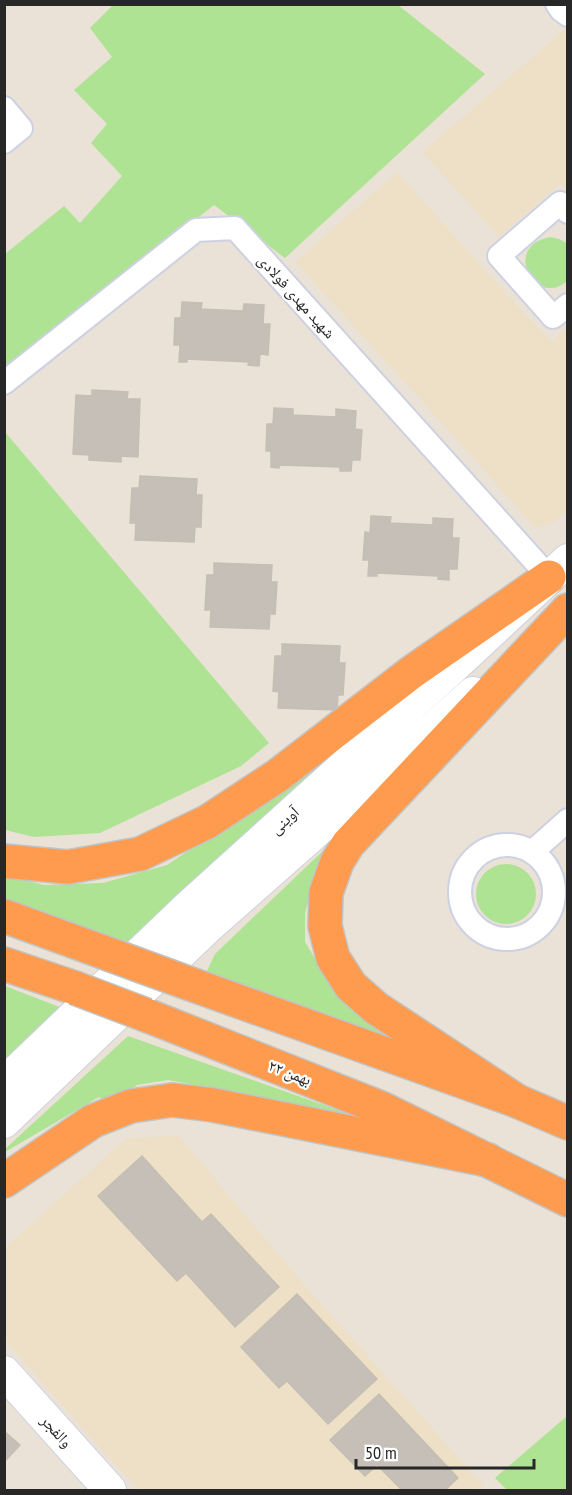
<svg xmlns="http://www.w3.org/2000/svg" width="572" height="1495" viewBox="0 0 572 1495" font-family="'PT Sans Narrow','Noto Naskh Arabic',sans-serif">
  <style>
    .education { fill: #ede0c6 }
    .green { fill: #ade392 }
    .building { fill: #c5bfb7; stroke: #c5beb2; stroke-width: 1.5 }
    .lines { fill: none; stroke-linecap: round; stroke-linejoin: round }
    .street-casing { stroke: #cdd1e1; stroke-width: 26 }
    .secondary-casing { stroke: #cdd1e1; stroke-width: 34 }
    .highway-casing { stroke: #c3c3c3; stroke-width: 36 }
    .street { stroke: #fff; stroke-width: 22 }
    .secondary { stroke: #fff; stroke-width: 32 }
    .highway { stroke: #ff9b4e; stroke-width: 33 }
    .highway-bridge-casing { stroke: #c3c3c3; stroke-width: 36; stroke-linecap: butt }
    .highway-bridge { stroke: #ff9b4e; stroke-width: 33 }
    .labels { text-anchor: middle; stroke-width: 4.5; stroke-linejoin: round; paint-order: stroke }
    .street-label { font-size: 16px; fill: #272727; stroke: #fff }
  </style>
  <rect width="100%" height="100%" fill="#eae2d7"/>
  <g class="education">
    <polygon points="564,30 568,34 567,190 561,183 499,237 422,152"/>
    <polygon points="397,172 531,321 552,342 567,328 567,511 553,523 535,528 429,409 295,262"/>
    <polygon points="178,1135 301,1281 483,1485 476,1490 139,1490 106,1455 5,1340 4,1249 125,1139"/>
  </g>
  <g class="green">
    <polygon points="113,5 398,5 485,74 285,258 214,205 5,369 5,254 64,206 80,223 122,176 91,143 107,124 74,90 112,57 90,28"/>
    <path d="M 550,237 L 559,239 L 568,244 L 567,281 C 535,309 501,246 550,237 Z"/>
    <polygon points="5,432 269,743 241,766 100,833 34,837 5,830"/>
    <polygon points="311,768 319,768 125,944 5,898 4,875 44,885 103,883 167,865"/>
    <polygon points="328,846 313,883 305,913 305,942 328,980 372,1021 392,1042 206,973 215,954"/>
    <circle cx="506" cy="894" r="30"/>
    <polygon points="5,986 62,1008 5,1064"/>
    <polygon points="128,1036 352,1115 168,1080 137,1085 110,1104 99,1097 5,1152 5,1149"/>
    <polygon points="567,1416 567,1490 507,1490 495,1478"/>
  </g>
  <g class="building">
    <polygon points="182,302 202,303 201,309 243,311 244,304 264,305 263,324 270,324 268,355 260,354 259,366 248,365 249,362 187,359 187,362 179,362 180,345 174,345 175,318 181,318"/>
    <polygon points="92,390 128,392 127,399 140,399 138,457 121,456 121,462 89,460 89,455 73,454 76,395 92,396"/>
    <polygon points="274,408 293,409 293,415 336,417 336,409 356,411 355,429 362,430 360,460 352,460 351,471 340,471 340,467 279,465 279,468 271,467 271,451 266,451 267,424 273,424"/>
    <polygon points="140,476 197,479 196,495 202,495 201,527 195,527 194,542 135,540 136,523 130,523 132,488 139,488"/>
    <polygon points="371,516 391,517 390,523 433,525 433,518 453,519 452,538 459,538 457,569 449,569 449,580 438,579 438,576 377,573 377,576 368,576 369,560 363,560 365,532 370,533"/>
    <polygon points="214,563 272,565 271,582 277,582 275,614 270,614 269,629 210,627 211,610 205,610 207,575 214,575"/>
    <polygon points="282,644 340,646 339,663 345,663 343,695 338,695 337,710 278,708 279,692 273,691 275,656 282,656"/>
    <polygon points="142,1156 202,1222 211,1214 279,1287 235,1327 186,1273 177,1281 98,1196"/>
    <polygon points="297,1294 377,1379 328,1424 287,1381 279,1388 241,1347"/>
    <polygon points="379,1394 458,1478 445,1490 402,1490 377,1465 365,1476 330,1440"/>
    <polygon points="4,1431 20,1445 4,1462"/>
  </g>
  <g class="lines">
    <defs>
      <g id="street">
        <polyline points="557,4 561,10 568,15"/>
        <polyline points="4,108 21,128 4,142"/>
        <polyline points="568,212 560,203 499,256 553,317 568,305"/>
        <polyline points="4,383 196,230 235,228 549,577"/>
        <circle cx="507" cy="892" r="47"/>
        <polyline points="532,852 568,820"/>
      </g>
      <g id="secondary">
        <polyline points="4,1083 189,906 459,662 568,560"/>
        <polyline points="4,1122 208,927 473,693"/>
        <polyline points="4,1372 110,1490"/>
      </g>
      <g id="highway">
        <polyline points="4,861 68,867 140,854 207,822 277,776 412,672 549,577"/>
        <polyline points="4,916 103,952"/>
        <polyline points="4,964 75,988"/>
        <polyline points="185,982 517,1101 568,1123"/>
        <polyline points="146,1015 381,1108 568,1200"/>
        <polyline points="517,1101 376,1008 351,986 333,958 325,926 326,893 337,862 348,844 568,610"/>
        <polyline points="4,1181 93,1121 131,1106 172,1100 213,1105 488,1160"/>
      </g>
    </defs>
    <use href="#street" class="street-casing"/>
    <use href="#secondary" class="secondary-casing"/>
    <use href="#highway" class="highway-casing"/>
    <use href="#street" class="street"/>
    <use href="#secondary" class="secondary"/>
    <use href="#highway" class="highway"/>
    <defs>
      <g id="highway-bridge">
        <polyline points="103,952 185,982"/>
        <polyline points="75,988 146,1015"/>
      </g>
    </defs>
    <use href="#highway-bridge" class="highway-bridge-casing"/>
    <use href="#highway-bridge" class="highway-bridge"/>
  </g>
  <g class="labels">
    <g class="street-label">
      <text transform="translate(297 296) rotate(48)" y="6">شهید مهدی فولادی</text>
      <text transform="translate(284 820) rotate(-42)" y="6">آوینی</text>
      <text transform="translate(290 1072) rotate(21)" y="6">۲۲ بهمن</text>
      <text transform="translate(57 1431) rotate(48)" y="6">والفجر</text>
    </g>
  </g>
  <rect width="572" height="1495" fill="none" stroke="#272727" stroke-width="12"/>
  <path d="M356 1459v9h178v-9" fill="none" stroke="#272727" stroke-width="3"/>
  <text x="365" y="1459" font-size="18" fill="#272727" stroke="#ffffff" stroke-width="4.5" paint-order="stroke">50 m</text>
</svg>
